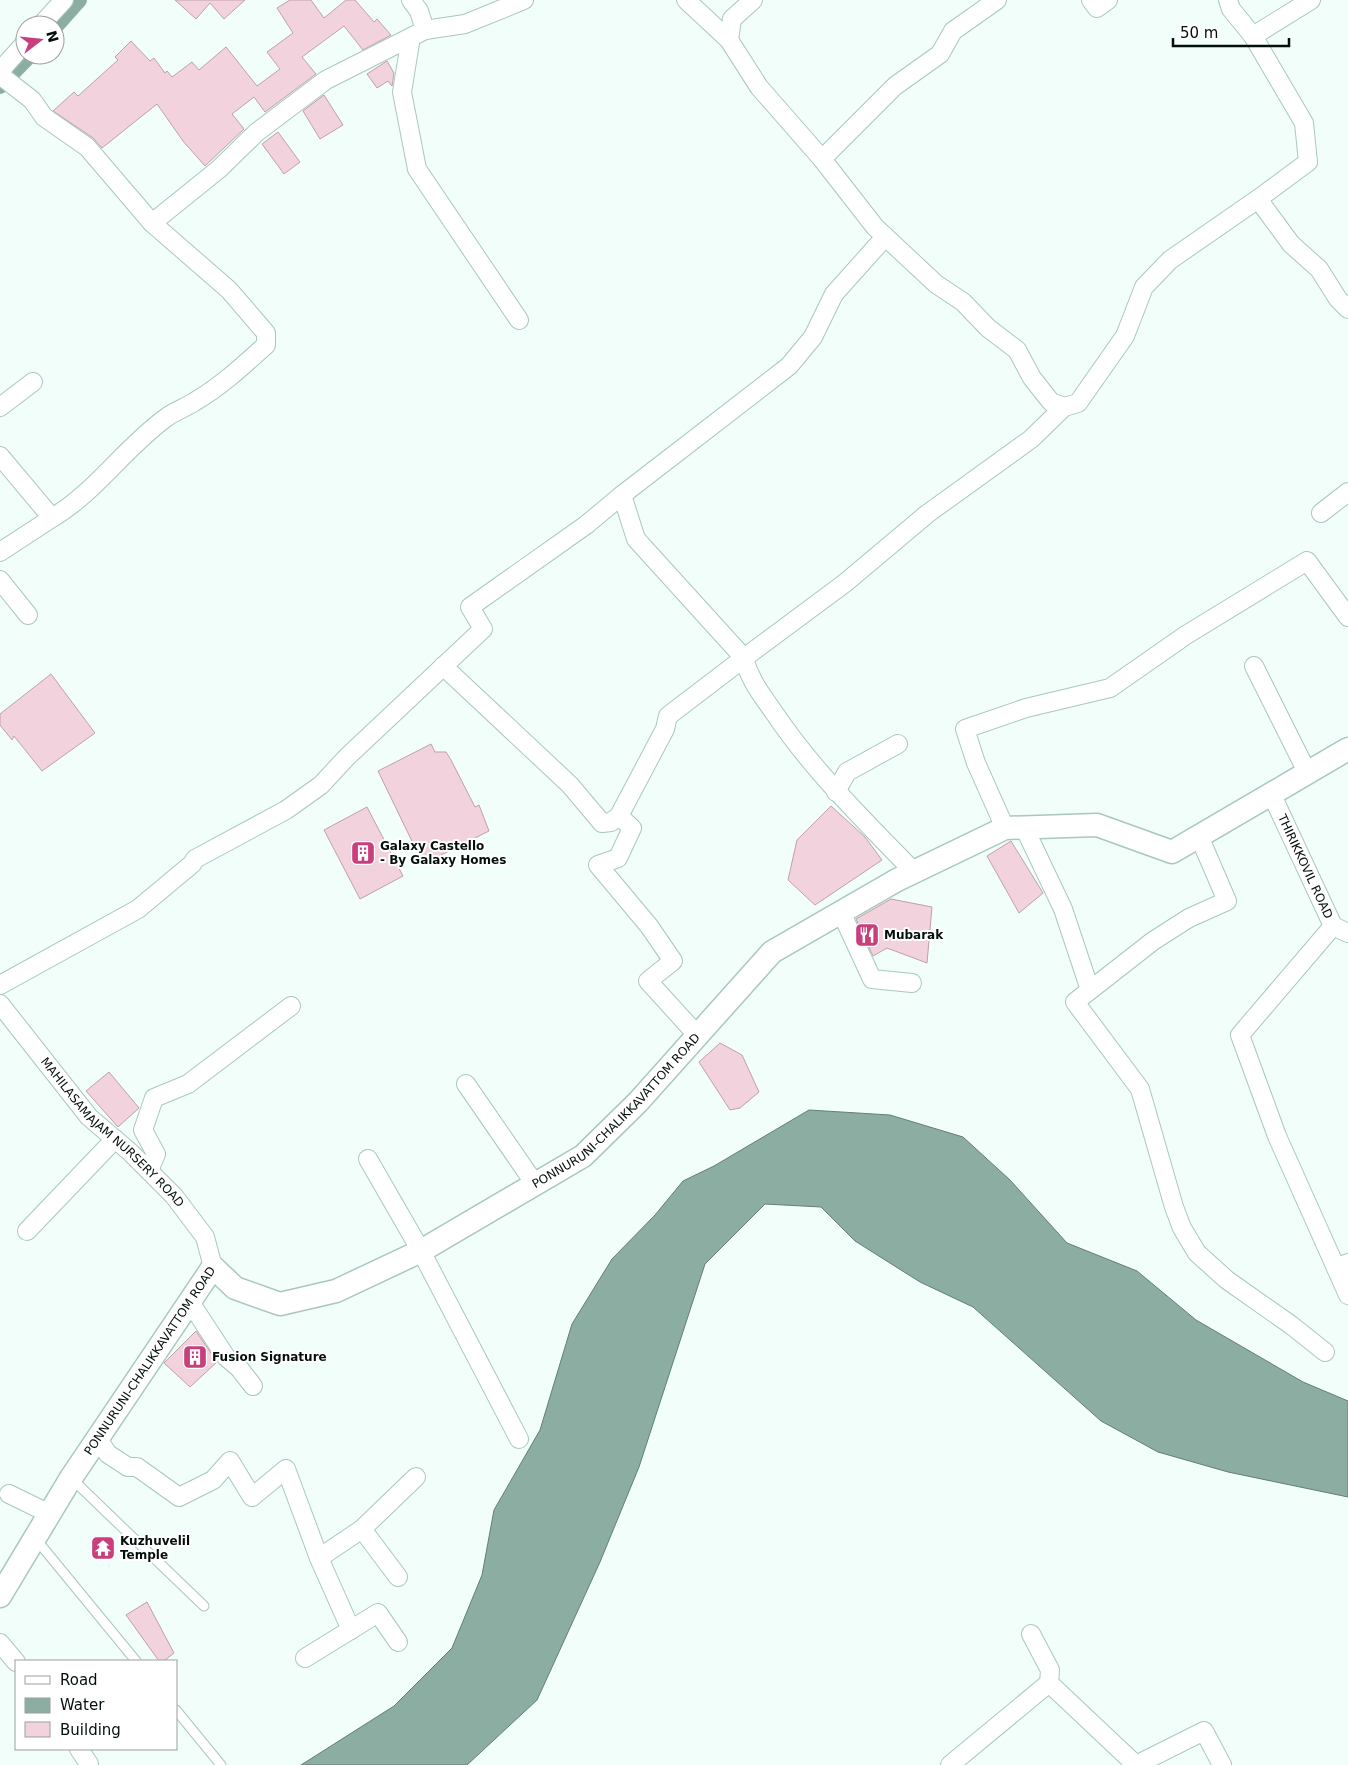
<svg xmlns="http://www.w3.org/2000/svg" width="1348" height="1765" viewBox="0 0 1348 1765" font-family="'DejaVu Sans',sans-serif">
  <style>
    .water { fill: #8caea2; stroke: #637e75 }
    .lines { fill: none; stroke-linecap: round; stroke-linejoin: round }
    .canal { stroke: #8caea2; stroke-width: 16 }
    .building { fill: #f2d2dc; stroke: #bfa1aa }
    .service-casing { stroke: #a8c8bd; stroke-width: 11 }
    .minor-casing { stroke: #a8c8bd; stroke-width: 20 }
    .tertiary-casing { stroke: #a8c8bd; stroke-width: 25 }
    .service { stroke: #fff; stroke-width: 9 }
    .minor { stroke: #fff; stroke-width: 18 }
    .tertiary { stroke: #fff; stroke-width: 22 }
    .labels { text-anchor: middle; stroke-width: 4; stroke-linejoin: round; paint-order: stroke }
    .poi-label { font-size: 12px; font-weight: bold; fill: #040f0b; stroke: #fff; text-anchor: start }
    .street-label { font-size: 12px; fill: #040f0b; stroke: #fff }
  </style>
  <rect width="100%" height="100%" fill="#f1fef9"/>
  <polygon class="water" points="809,1110 890,1115 963,1137 1010,1180 1067,1243 1137,1271 1196,1320 1303,1382 1348,1401 1348,1497 1228,1472 1158,1452 1101,1421 973,1307 920,1282 855,1241 821,1207 765,1204 705,1264 639,1467 600,1562 537,1700 467,1765 301,1765 394,1706 452,1648 482,1575 494,1510 540,1430 572,1324 612,1259 655,1215 683,1181 714,1166"/>
  <g class="lines">
    <g class="canal">
      <polyline points="55,27 79,0"/>
      <polyline points="0,86 30,55"/>
    </g>
  </g>
  <g class="building">
    <polygon points="175,0 245,0 224,19 210,3 196,19"/>
    <polygon points="290,0 311,0 324,18 346,0 355,0 374,22 377,19 391,35 363,50 344,26 302,57 316,74 265,112 254,97 232,114 244,129 205,166 183,141 157,104 102,148 93,138 53,111 74,92 78,96 118,60 115,57 131,41 150,61 154,58 165,73 167,71 172,77 192,62 199,70 226,47 257,86 280,69 267,52 293,33 277,8"/>
    <polygon points="387,61 394,73 392,86 388,81 377,88 367,74"/>
    <polygon points="324,95 343,125 320,139 303,111"/>
    <polygon points="278,132 300,162 284,174 262,144"/>
    <polygon points="51,674 95,733 42,771 14,736 12,740 0,725 0,714"/>
    <polygon points="431,744 435,752 446,752 451,760 475,807 479,805 489,831 423,864 378,771"/>
    <polygon points="831,806 865,837 882,860 815,905 788,880 797,840"/>
    <polygon points="367,807 403,876 360,899 324,830"/>
    <polygon points="1011,841 1043,893 1019,913 987,856"/>
    <polygon points="891,899 932,907 927,963 887,948 873,956 856,919"/>
    <polygon points="720,1043 742,1055 759,1092 740,1108 730,1110 699,1062"/>
    <polygon points="109,1072 139,1108 118,1127 86,1091"/>
    <polygon points="196,1331 217,1362 190,1387 164,1363"/>
    <polygon points="147,1602 174,1653 164,1661 159,1661 126,1615"/>
  </g>
  <g class="lines">
    <defs>
      <g id="service">
        <polyline points="71,1478 204,1606"/>
        <polyline points="35,1538 136,1661"/>
        <polyline points="176,1710 221,1765"/>
      </g>
      <g id="minor">
        <polyline points="686,0 729,40 759,87 822,159 875,227 936,284 963,302 988,328 1017,350 1032,378 1051,402 1064,407 1078,403 1125,336 1144,287 1170,260 1258,199 1291,244 1319,269 1338,299 1348,309"/>
        <polyline points="1091,0 1097,8 1108,0"/>
        <polyline points="1228,0 1231,9 1253,36 1304,123 1308,162 1258,199"/>
        <polyline points="41,25 64,0"/>
        <polyline points="425,30 465,24 524,0"/>
        <polyline points="1253,36 1311,0"/>
        <polyline points="411,37 402,92 417,169 519,320"/>
        <polyline points="729,40 732,19 753,0"/>
        <polyline points="0,71 25,43"/>
        <polyline points="0,75 32,100 44,117 87,147 152,223"/>
        <polyline points="822,159 895,86 940,54 953,31 997,0"/>
        <polyline points="0,407 33,382"/>
        <polyline points="0,456 52,518 0,552"/>
        <polyline points="622,495 789,366 813,337 834,294 885,237"/>
        <polyline points="1321,513 1348,492"/>
        <path d="M 52,518 C 96,492 125,447 167,417 C 175,411 185,408 194,402 C 220,387 244,365 266,345 L 266,333 L 229,290 L 152,223 L 219,169 L 257,132 L 326,80 L 425,30 L 419,11 L 411,0"/>
        <polyline points="0,580 28,615"/>
        <polyline points="1254,666 1307,772"/>
        <polyline points="836,792 847,772 898,744"/>
        <path id="s1" d="M 1271,793 L 1333,926 L 1348,933"/>
        <polyline points="619,816 632,828 618,858 598,865 649,926 673,961 648,981 698,1036"/>
        <polyline points="1024,827 1063,909 1090,990"/>
        <polyline points="1005,828 976,763 965,729 1026,708 1110,688 1186,635 1307,561 1348,617"/>
        <polyline points="1199,836 1227,901 1189,918 1153,941 1075,1002 1140,1089 1174,1207 1182,1228 1197,1253 1227,1280 1291,1325 1325,1352"/>
        <path d="M 914,872 C 865,821 815,773 775,714 C 762,695 750,681 744,658 L 845,583 L 927,514 L 1031,439 L 1064,407"/>
        <polyline points="841,912 872,979 912,983"/>
        <polyline points="1333,926 1240,1035 1277,1136 1336,1268 1348,1263"/>
        <polyline points="0,985 138,909 192,864 195,859 286,810 321,785 347,757 483,629 470,607 586,525 622,495 636,539 744,658 668,716 665,729 619,816 611,822 602,823 570,785 443,666"/>
        <path id="s2" d="M 0,1004 L 89,1117 L 130,1152 L 174,1196 L 205,1237 L 213,1267"/>
        <polyline points="466,1084 535,1184"/>
        <polyline points="368,1159 421,1251 519,1439"/>
        <polyline points="149,1171 156,1154 143,1130 154,1098 188,1084 291,1006"/>
        <polyline points="27,1231 115,1139"/>
        <polyline points="1336,1268 1348,1295"/>
        <polyline points="190,1302 226,1357 239,1368 253,1386"/>
        <polyline points="98,1439 108,1454 128,1467 137,1467 179,1497 213,1480 230,1461 252,1497 286,1469 319,1558 362,1529 398,1577"/>
        <polyline points="9,1494 50,1514"/>
        <polyline points="362,1529 416,1477"/>
        <polyline points="319,1558 351,1630"/>
        <polyline points="0,1643 16,1662"/>
        <polyline points="305,1658 378,1613 398,1642"/>
        <polyline points="1049,1683 1136,1765 1204,1731 1222,1765"/>
        <polyline points="79,1749 89,1764"/>
        <polyline points="950,1765 1049,1683 1050,1670 1031,1634"/>
      </g>
      <g id="tertiary">
        <path id="s3" d="M 0,1596 L 71,1478 L 213,1267 L 235,1288 L 280,1304 L 336,1291 L 421,1251 L 583,1156 L 638,1102 L 772,952 L 897,880 L 1005,828 L 1097,825 L 1172,852 L 1348,749"/>
      </g>
    </defs>
    <use href="#service" class="service-casing"/>
    <use href="#minor" class="minor-casing"/>
    <use href="#tertiary" class="tertiary-casing"/>
    <use href="#service" class="service"/>
    <use href="#minor" class="minor"/>
    <use href="#tertiary" class="tertiary"/>
  </g>
  <defs>
    <symbol id="building-square" viewBox="-11 -11 22 22"><rect x="-9" y="-9" width="18" height="18" rx="4" fill="#c83f7c" stroke="#fff"/><path d="M-4-6H4V6H1V3H-1V6H-4ZM-2.5-4.3h1.7v1.8h-1.7ZM.8-4.3h1.7v1.8H.8ZM-2.5-1h1.7V.8h-1.7ZM.8-1h1.7V.8H.8Z" fill="#fff"/></symbol>
    <symbol id="restaurant-square" viewBox="-11 -11 22 22"><rect x="-9" y="-9" width="18" height="18" rx="4" fill="#c83f7c" stroke="#fff"/><path d="M-5-6h1v4h1v-4h1v4h1v-4h1v5L-1.5 .5V6h-2V.5L-5-1ZM5-6V6H3V1.5H1.5Q1.5-4 5-6Z" fill="#fff"/></symbol>
    <symbol id="temple-square" viewBox="-11 -11 22 22"><rect x="-9" y="-9" width="18" height="18" rx="4" fill="#c83f7c" stroke="#fff"/><path d="M0-6L5-2H3V0L6.5 2.5H4V6H1.5V3h-3V6H-4V2.5H-6.5L-3 0V-2H-5Z" fill="#fff"/></symbol>
  </defs>
  <g fill-rule="evenodd">
    <use href="#building-square" x="349" y="839" width="28" height="28"/>
    <use href="#restaurant-square" x="853" y="921" width="28" height="28"/>
    <use href="#building-square" x="181" y="1343" width="28" height="28"/>
    <use href="#temple-square" x="89" y="1534" width="28" height="28"/>
  </g>
  <g class="labels">
    <g class="poi-label">
      <text x="380" y="850">Galaxy Castello<tspan x="380" dy="14">- By Galaxy Homes</tspan></text>
      <text x="884" y="939">Mubarak</text>
      <text x="212" y="1361">Fusion Signature</text>
      <text x="120" y="1545">Kuzhuvelil<tspan x="120" dy="14">Temple</tspan></text>
    </g>
    <g class="street-label">
      <text dy="4" stroke="none"><textPath href="#s1" startOffset="81">THIRIKKOVIL ROAD</textPath></text>
      <text dy="4" stroke="none"><textPath href="#s3" startOffset="864">PONNURUNI-CHALIKKAVATTOM ROAD</textPath></text>
      <text dy="4" stroke="none"><textPath href="#s2" startOffset="171">MAHILASAMAJAM NURSERY ROAD</textPath></text>
      <text dy="4" stroke="none"><textPath href="#s3" startOffset="279">PONNURUNI-CHALIKKAVATTOM ROAD</textPath></text>
    </g>
  </g>
  <rect x="15" y="1660" width="162" height="90" fill="#ffffff" stroke="#9b9f9d"/>
  <rect x="25" y="1676" width="25" height="8" fill="#ffffff" stroke="#9b9f9d"/>
  <text x="60" y="1685" font-size="15" fill="#040f0b">Road</text>
  <rect x="25" y="1698" width="25" height="15" fill="#8caea2" stroke="#9b9f9d"/>
  <text x="60" y="1710" font-size="15" fill="#040f0b">Water</text>
  <rect x="25" y="1722" width="25" height="15" fill="#f2d2dc" stroke="#9b9f9d"/>
  <text x="60" y="1735" font-size="15" fill="#040f0b">Building</text>
  <g transform="translate(40 40) rotate(74)"><circle r="24" fill="#ffffff" stroke="#9b9f9d"/>
  <path d="M0-4L9 19L0 12L-9 19Z" fill="#c83f7c"/>
  <text y="-8" font-size="14" font-weight="bold" text-anchor="middle" fill="#040f0b">N</text>
  </g>
  <path d="M1173 38v8h116v-8" fill="none" stroke="#040f0b" stroke-width="2.5"/>
  <text x="1180" y="38" font-size="15" fill="#040f0b" stroke="#ffffff" stroke-width="4" paint-order="stroke">50 m</text>
</svg>
